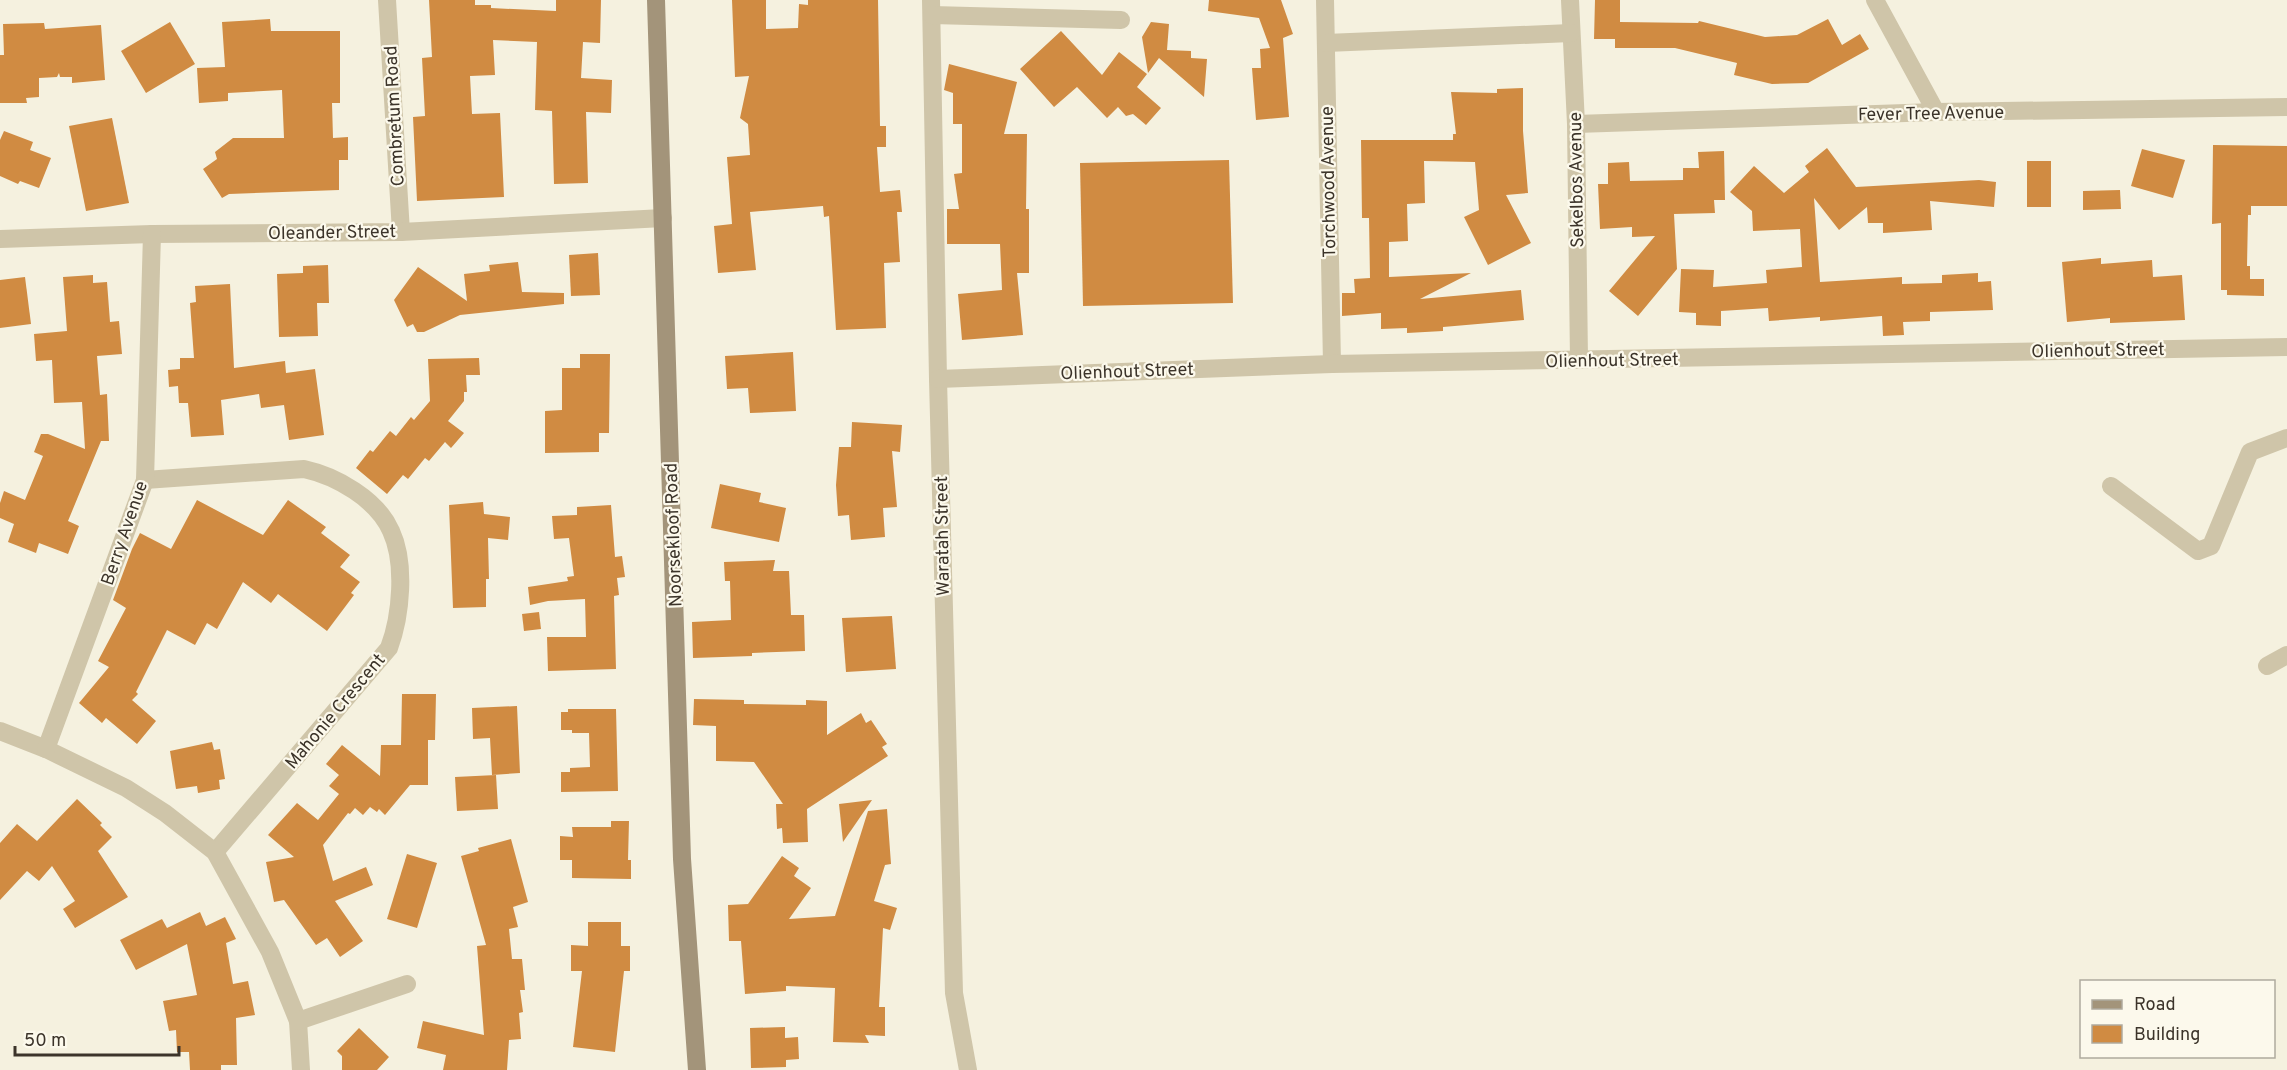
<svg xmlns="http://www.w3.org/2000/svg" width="2287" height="1070" viewBox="0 0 2287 1070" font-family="Overpass,sans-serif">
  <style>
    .building { fill: #d08b42 }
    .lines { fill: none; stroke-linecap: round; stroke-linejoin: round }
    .street { stroke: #cfc5a9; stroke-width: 18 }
    .secondary { stroke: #a3947a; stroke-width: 18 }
    .labels { text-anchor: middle; stroke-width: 4.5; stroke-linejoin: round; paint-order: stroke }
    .street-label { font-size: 18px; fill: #3c342a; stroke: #fcf9ec }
  </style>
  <rect width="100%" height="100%" fill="#f5f1df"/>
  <g class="building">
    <polygon points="429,0 475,0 475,5 491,5 491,8 556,11 556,0 601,0 600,43 583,42 581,78 612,80 611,113 586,112 588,183 554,184 552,111 535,110 537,42 493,40 495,75 470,76 472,114 500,113 504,197 417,201 413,117 425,116 422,58 432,57"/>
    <polygon points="732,0 766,0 766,29 798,28 799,4 808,5 808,0 878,0 880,126 886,126 886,147 877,147 880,192 900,190 902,212 897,212 900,262 884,263 886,328 836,330 829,216 824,217 823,206 750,212 756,270 718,273 714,226 732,224 727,157 750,155 748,124 740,118 749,76 735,77"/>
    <polygon points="1209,0 1281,0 1293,34 1283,38 1289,117 1256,120 1252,68 1261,68 1260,49 1270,48 1259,18 1208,11"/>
    <polygon points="1595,0 1620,0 1620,22 1698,23 1699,21 1765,37 1797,35 1828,19 1842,45 1860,34 1869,49 1808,83 1772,84 1734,75 1737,63 1675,48 1615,48 1615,39 1594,39"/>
    <polygon points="270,19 271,31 340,31 340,103 332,103 333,138 348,137 348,160 339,160 339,190 229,194 222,198 203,169 217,159 215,152 233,138 284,138 282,90 228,93 228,101 199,103 197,68 225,67 222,22"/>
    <polygon points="170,22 195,64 146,93 121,51"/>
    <polygon points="1151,22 1169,24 1167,50 1191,51 1191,58 1207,59 1204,97 1159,58 1148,73 1142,37"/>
    <polygon points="44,23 45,29 101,25 105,80 72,83 72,77 60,77 59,73 57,77 39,78 39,97 26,98 27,103 0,103 0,55 4,55 3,24"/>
    <polygon points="1061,31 1102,75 1119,52 1147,74 1137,87 1161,108 1146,125 1133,114 1126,116 1118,107 1107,118 1077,87 1054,107 1020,69"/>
    <polygon points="949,64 1017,82 1004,134 1027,134 1026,209 1029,209 1029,273 1017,273 1023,335 962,340 958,294 1002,290 1000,244 947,244 947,209 959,209 954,174 962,173 962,124 953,124 953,93 944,90"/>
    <polygon points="1523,88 1523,131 1528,193 1506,195 1531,243 1488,265 1464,217 1479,210 1475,162 1424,161 1425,203 1407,204 1408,241 1389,242 1389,277 1471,273 1420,299 1521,290 1524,320 1443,327 1443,331 1407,333 1407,328 1381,329 1381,313 1342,316 1342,293 1355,293 1354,279 1370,278 1369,218 1362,218 1361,140 1453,140 1453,134 1456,134 1451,92 1497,93 1497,89"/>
    <polygon points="112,118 129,203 86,211 69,126"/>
    <polygon points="4,131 33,142 30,150 51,158 39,188 20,181 18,184 0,176 0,140"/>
    <polygon points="2213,145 2287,146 2287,206 2251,206 2251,215 2248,215 2247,266 2250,266 2250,279 2264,279 2264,296 2227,295 2227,290 2221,290 2221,223 2212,224"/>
    <polygon points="1827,148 1856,187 1979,180 1996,182 1994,207 1930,201 1932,230 1883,233 1883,223 1868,223 1867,207 1839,230 1814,198 1820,282 1902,277 1902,284 1942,283 1942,275 1978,273 1978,282 1991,281 1993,310 1930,312 1930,321 1903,322 1904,335 1883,336 1882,316 1820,321 1820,317 1769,321 1768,308 1721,311 1721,326 1696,325 1696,313 1679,312 1681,269 1714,270 1713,287 1767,283 1766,270 1802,267 1800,229 1753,231 1752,211 1730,192 1754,166 1784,193 1809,172 1805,166"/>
    <polygon points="2142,149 2185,160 2173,198 2131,186"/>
    <polygon points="1724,151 1725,200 1714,200 1715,213 1674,214 1677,269 1638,316 1609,291 1655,236 1632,237 1632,227 1600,229 1598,184 1608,184 1608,163 1629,162 1630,181 1683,180 1683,168 1699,168 1698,152"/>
    <polygon points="1229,160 1233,303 1083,306 1080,163"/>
    <rect x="2027" y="161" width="24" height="46"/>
    <polygon points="2120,190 2121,209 2083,210 2083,191"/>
    <polygon points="598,253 600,295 571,296 569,255"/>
    <polygon points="2101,258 2101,264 2152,260 2153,277 2182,275 2185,320 2110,323 2110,318 2067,322 2062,262"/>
    <polygon points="518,262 522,292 564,293 564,304 460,315 424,332 417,332 413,324 407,327 394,300 418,267 467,301 464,274 490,271 489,265"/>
    <polygon points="328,265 329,303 317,303 318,336 279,337 277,274 303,273 303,266"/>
    <polygon points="93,275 93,283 107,282 110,322 119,321 122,354 97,356 100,395 107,394 109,441 101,441 68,521 79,526 68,554 39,543 36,553 8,542 14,524 0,518 0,503 4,491 25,500 43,456 34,452 41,434 48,434 85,449 82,402 54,403 52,360 36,361 34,334 67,331 63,277"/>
    <polygon points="25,277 31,324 0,328 0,280"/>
    <polygon points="230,284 234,368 285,361 286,373 315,369 324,435 289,440 284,405 261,408 259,394 221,400 224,435 191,437 188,403 179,403 178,386 169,387 168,370 180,369 180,358 194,358 190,303 196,302 195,286"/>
    <polygon points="793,352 796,411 750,413 748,388 727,389 725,356"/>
    <polygon points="580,354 610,354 609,433 599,433 599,452 545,453 545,411 562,410 562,368 580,368"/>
    <polygon points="479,358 480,375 466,375 467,392 464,392 464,401 448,421 464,433 451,448 445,442 429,461 425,458 408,479 403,475 387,494 356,468 370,450 373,452 390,431 396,436 411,417 414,420 430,401 428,359"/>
    <polygon points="852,422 902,425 900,452 892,451 897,507 883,508 885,537 851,540 849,515 838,516 836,485 839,447 851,447"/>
    <polygon points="720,484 761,493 759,502 786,508 779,542 711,528"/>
    <polygon points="197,500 263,535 288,500 326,527 321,533 350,555 340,567 360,582 351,593 354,595 327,631 278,594 271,603 243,582 217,629 207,623 195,645 167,630 136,692 138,694 132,700 156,721 137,744 106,718 102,723 79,703 109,667 98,661 126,608 113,600 132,549 140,533 171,549"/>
    <polygon points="483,502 484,514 510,517 508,540 488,538 489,579 486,579 486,607 453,608 449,505"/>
    <polygon points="611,505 615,557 622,556 625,577 617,578 619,595 614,596 616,669 548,671 547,637 586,637 585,599 548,601 530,605 528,587 568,581 567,577 574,576 569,538 554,539 552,516 577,515 577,507"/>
    <polygon points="775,560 773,571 789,571 791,615 804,615 805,651 752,653 752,656 693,658 692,622 731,620 730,581 725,581 724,562"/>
    <polygon points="539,612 541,629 524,631 522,614"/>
    <polygon points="892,616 896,669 846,672 842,618"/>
    <polygon points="402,694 436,694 435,740 428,740 428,785 410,785 385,815 379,809 377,812 370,807 363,815 355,808 350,814 348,813 323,845 333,881 366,867 373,885 335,901 363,941 340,957 327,938 316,945 284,900 274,902 266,862 294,857 268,835 297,803 318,820 339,794 329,786 339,775 326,764 342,745 380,776 381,745 401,745"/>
    <polygon points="694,699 744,700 744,704 806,705 806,700 827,701 827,735 861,713 866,723 871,720 887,744 882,747 888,756 807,809 808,842 783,843 782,828 777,829 776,804 783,804 754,762 716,761 716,726 693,725"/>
    <polygon points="517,706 520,773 492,775 490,738 473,739 472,708"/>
    <polygon points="568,709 616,709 618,791 561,792 561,772 570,772 570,768 590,767 589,733 572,733 572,730 561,730 561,712 568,712"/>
    <polygon points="212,742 214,750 220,749 225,779 219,780 220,789 198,793 197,786 176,789 170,751"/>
    <polygon points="496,775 498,809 457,811 455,777"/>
    <polygon points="77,799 102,823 100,825 112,837 98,851 128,897 75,928 63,909 75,901 52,866 39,881 27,871 0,900 0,843 17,824 37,841"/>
    <polygon points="872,800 843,842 839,804"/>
    <polygon points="887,809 891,864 885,865 874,901 897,908 890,930 883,928 879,1007 885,1007 885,1036 865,1035 869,1043 833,1042 835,988 786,986 786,991 745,994 741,941 729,941 728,905 748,904 782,856 799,868 794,876 811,888 789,919 835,916 868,811"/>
    <polygon points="611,821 629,821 628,860 631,860 631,879 572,878 572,860 560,860 560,836 573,837 572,827 611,827"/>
    <polygon points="511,839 528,902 513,907 518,927 509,929 512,959 522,959 525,990 520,990 523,1012 519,1013 521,1039 509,1040 507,1070 443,1070 446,1055 417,1048 423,1021 484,1035 477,946 486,945 461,856 479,851 478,848"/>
    <polygon points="407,854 437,863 417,928 387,919"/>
    <polygon points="200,912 206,926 225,917 236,939 226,943 233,984 248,981 255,1015 236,1018 237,1065 221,1065 221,1070 190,1070 189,1052 177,1052 176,1030 169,1031 163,1001 197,995 187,944 136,970 120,940 162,919 167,928"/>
    <polygon points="588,922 621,922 621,946 630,946 630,971 624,971 615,1052 573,1047 582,971 571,971 571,945 588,946"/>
    <polygon points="785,1027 785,1038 798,1037 799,1059 786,1060 786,1067 751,1068 750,1028"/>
    <polygon points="359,1028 389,1057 377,1070 342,1070 342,1056 337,1051"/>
  </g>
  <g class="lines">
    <g class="street">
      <polyline points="387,0 401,232"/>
      <polyline points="931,0 938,379 954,993 968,1070"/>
      <polyline points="1325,0 1332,364"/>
      <polyline points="1570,0 1576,124 1579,360"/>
      <polyline points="1875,0 1936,112"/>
      <polyline points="932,15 1121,20"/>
      <polyline points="1326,43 1571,33"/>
      <polyline points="1576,124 1936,112 2287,107"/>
      <polyline points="0,239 152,234 401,232 663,218"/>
      <polyline points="938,379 1332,364 2287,347"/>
      <path d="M 145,480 L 304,469 C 336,476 377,499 391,531 C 406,563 401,616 389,648 L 215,852"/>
      <polyline points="2111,486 2198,551 2211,546 2250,452 2287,438"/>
      <polyline points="2267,666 2287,655"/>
      <polyline points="0,731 46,749 126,788 165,813 215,852 270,952 298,1021 301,1070"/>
      <polyline points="46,749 145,480 152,234"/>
      <polyline points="298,1021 407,984"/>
    </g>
    <polyline class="secondary" points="656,0 682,859 697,1070"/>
  </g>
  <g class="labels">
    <g class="street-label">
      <text transform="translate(1931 113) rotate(-1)" y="6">Fever Tree Avenue</text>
      <text transform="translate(394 116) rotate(-93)" y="6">Combretum Road</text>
      <text transform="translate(1576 180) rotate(-91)" y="6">Sekelbos Avenue</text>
      <text transform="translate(1328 182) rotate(-91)" y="6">Torchwood Avenue</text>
      <text transform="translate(332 232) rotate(-1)" y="6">Oleander Street</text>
      <text transform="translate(2098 350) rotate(-1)" y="6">Olienhout Street</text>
      <text transform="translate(1612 360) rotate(-1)" y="6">Olienhout Street</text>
      <text transform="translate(1127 371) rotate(-2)" y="6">Olienhout Street</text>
      <text transform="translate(124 533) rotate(-71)" y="6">Berry Avenue</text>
      <text transform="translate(673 535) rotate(-92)" y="6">Noorsekloof Road</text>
      <text transform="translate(942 536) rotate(-91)" y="6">Waratah Street</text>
      <text transform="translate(335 711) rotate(-50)" y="6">Mahonie Crescent</text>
    </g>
  </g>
  <rect x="2080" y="980" width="195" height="78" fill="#fcf9ec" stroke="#afaa9e" stroke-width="1.5"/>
  <rect x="2092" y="1000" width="30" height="9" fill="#a3947a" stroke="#afaa9e" stroke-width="1.5"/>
  <text x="2134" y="1010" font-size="18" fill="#3c342a">Road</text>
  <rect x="2092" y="1025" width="30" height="18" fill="#d08b42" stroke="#afaa9e" stroke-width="1.5"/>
  <text x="2134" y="1040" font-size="18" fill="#3c342a">Building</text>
  <path d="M15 1046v9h164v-9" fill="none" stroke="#3c342a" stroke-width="3"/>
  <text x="24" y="1046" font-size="18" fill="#3c342a" stroke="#fcf9ec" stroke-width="4.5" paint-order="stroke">50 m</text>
</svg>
